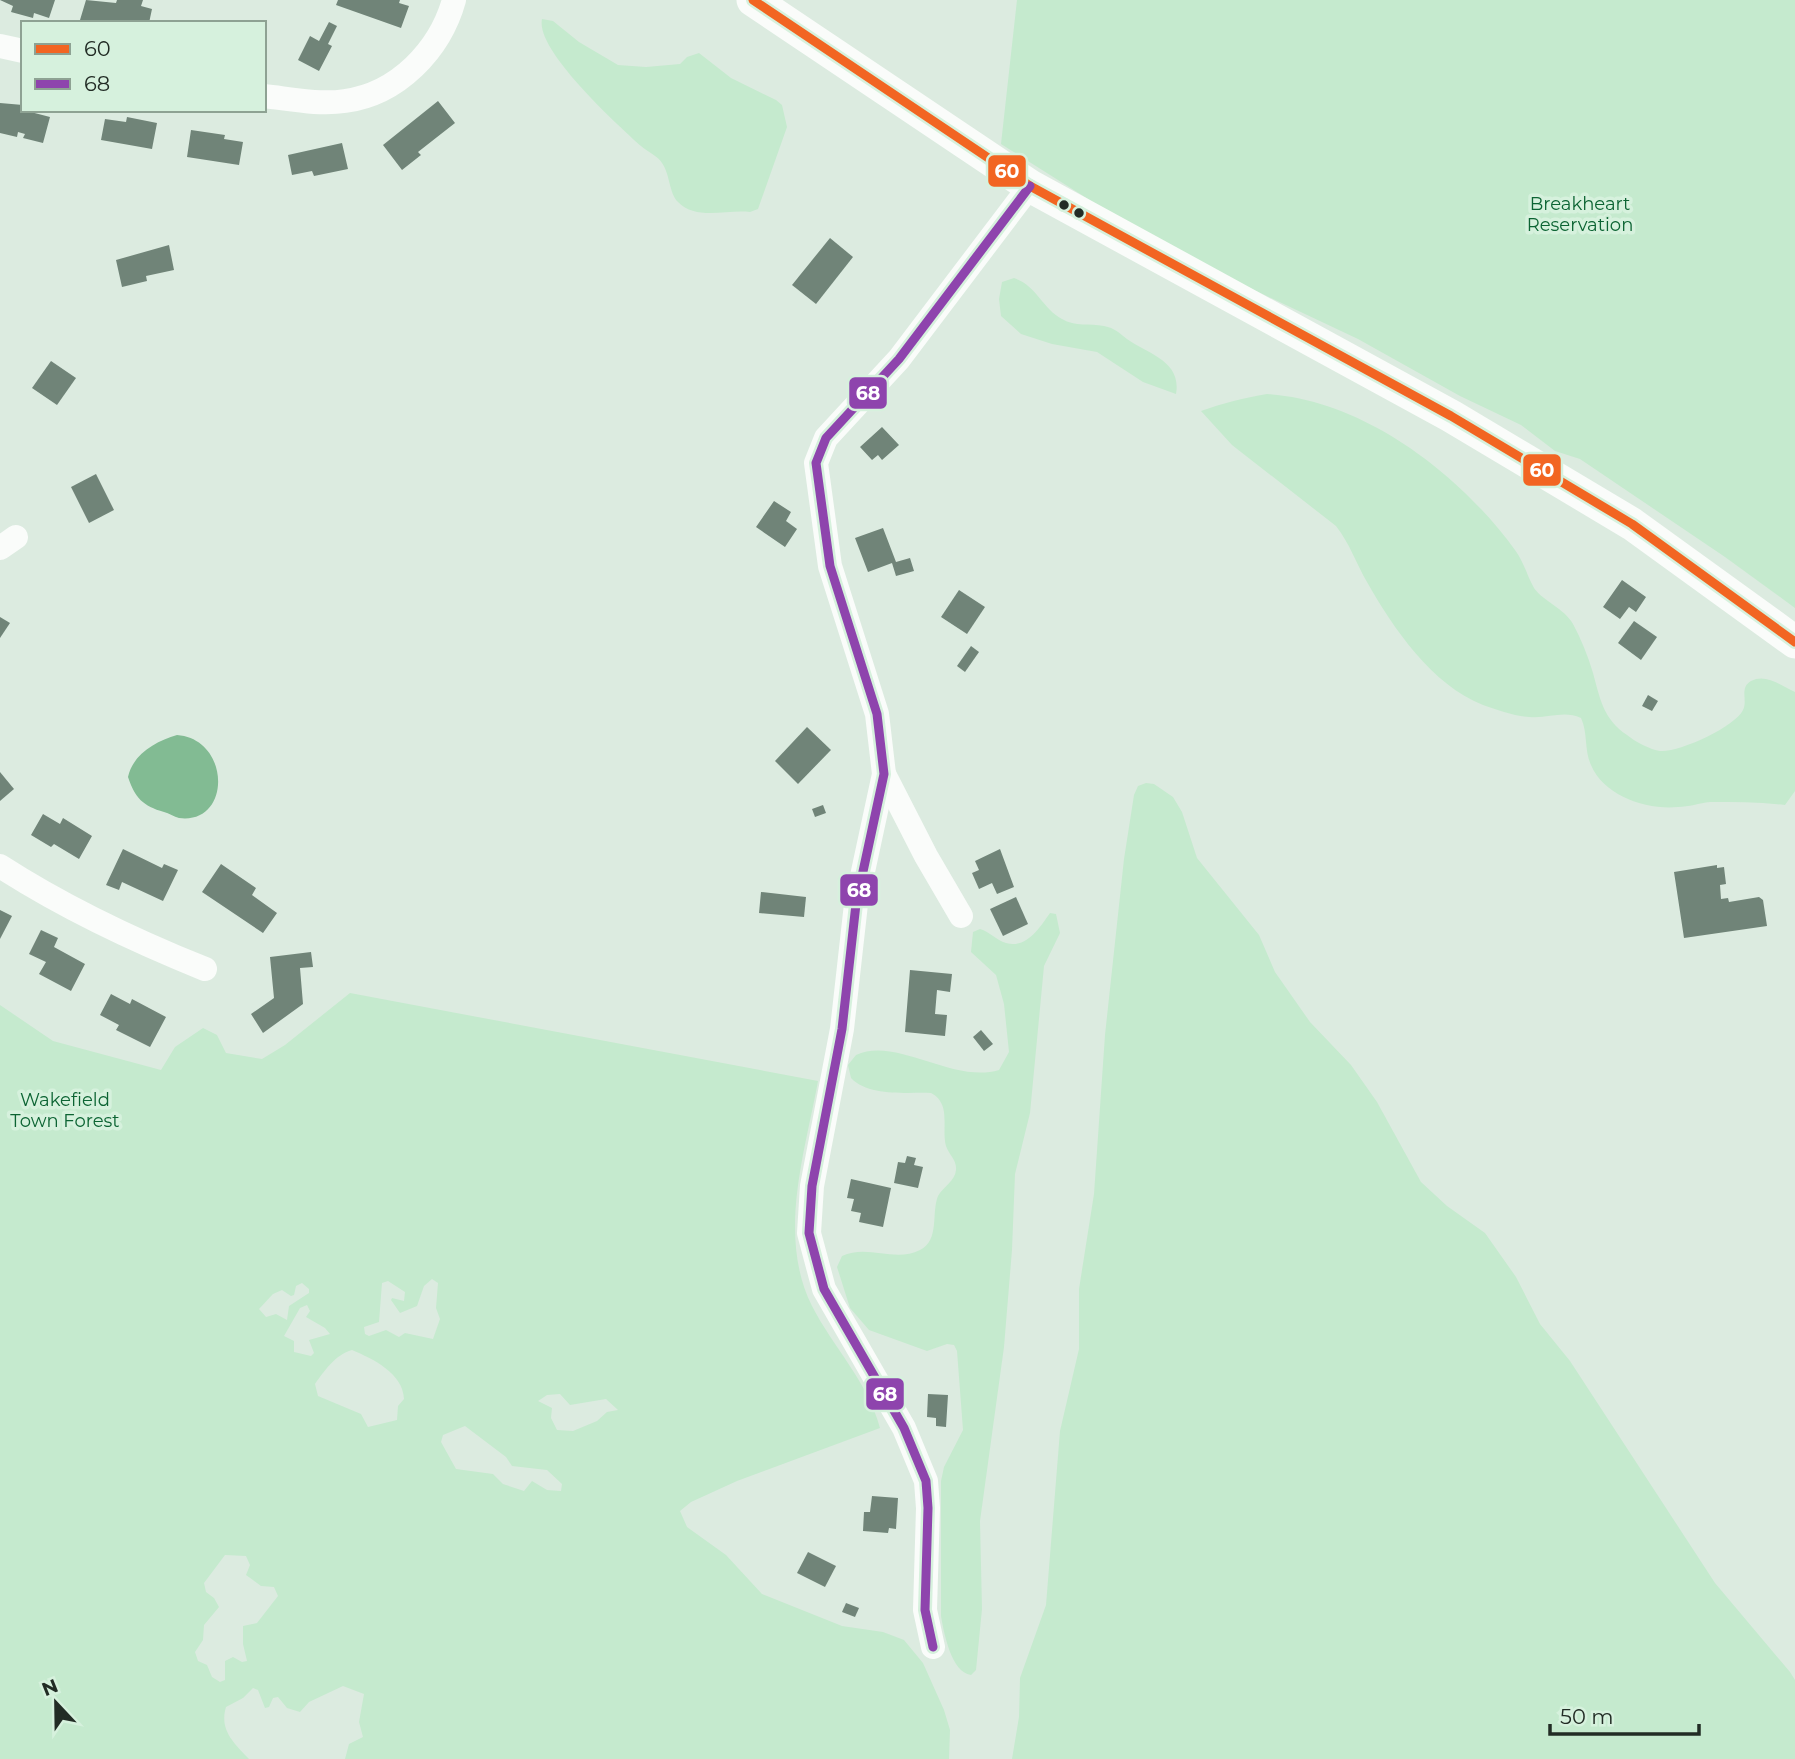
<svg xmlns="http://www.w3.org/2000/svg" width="1795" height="1759" viewBox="0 0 1795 1759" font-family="Montserrat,sans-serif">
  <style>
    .green { fill: #c5eace; fill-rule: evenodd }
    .water { fill: #82bb93 }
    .building { fill: #708478 }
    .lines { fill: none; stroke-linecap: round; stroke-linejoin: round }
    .street { stroke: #fafcfa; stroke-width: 24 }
    .secondary { stroke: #fafcfa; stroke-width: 33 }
    .bus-1-casing { stroke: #d6f1dd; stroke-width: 14 }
    .bus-2-casing { stroke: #d6f1dd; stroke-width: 14 }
    .bus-1 { stroke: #f26522; stroke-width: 9 }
    .bus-2 { stroke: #8e44ad; stroke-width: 9 }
    .bus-dot { fill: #222c25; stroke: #d6f1dd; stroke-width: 2.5 }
    .labels { text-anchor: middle; stroke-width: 7; stroke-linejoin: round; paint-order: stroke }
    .park-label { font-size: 18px; fill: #0c6433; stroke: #d6f1dd }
    .line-badge { stroke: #d6f1dd; stroke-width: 2.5 }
    .badge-label { font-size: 19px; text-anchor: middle; font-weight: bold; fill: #fff }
  </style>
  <rect width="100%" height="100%" fill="#dcebe0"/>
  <g class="green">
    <polygon points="1017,0 1795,0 1795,608 1725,557 1580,459 1555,451 1521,425 1460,396 1358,339 1239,283 1096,204 1001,144"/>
    <path d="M 542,19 L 553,21 L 579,42 L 618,65 L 646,67 L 680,64 L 687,57 L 699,53 L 731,78 L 776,100 L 782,105 L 787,127 L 758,209 L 750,212 C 728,209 696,221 678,202 C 669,193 670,174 662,163 C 658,156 648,152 641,146 C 618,125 535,50 542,19 Z"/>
    <path d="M 1014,278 C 1036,285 1043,309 1062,319 C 1075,327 1090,323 1104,326 C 1115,328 1119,333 1127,339 C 1148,354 1182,361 1176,394 L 1143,382 L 1097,352 L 1052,344 L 1021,334 L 1001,316 L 999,299 L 1002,282 Z"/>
    <path d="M 1267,394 C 1364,400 1460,474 1515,550 C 1524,562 1527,576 1534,588 C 1544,602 1564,608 1573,624 C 1581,639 1588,656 1593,673 C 1600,698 1603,719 1627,735 C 1634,741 1651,750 1660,751 C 1678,753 1735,727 1743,710 C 1748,700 1739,688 1751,681 C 1766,673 1781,686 1795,692 L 1795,791 L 1785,805 C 1761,802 1735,802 1710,802 C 1699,803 1689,807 1678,807 C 1646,810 1604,796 1591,765 C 1584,750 1588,733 1581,718 C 1563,710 1548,719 1529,717 C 1514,716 1497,710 1483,705 C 1432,685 1393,628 1367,582 C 1356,563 1350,544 1336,526 L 1232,445 L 1201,411 C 1223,403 1244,398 1267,394 Z"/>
    <polygon points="1146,783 1154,784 1173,797 1182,812 1197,858 1259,935 1275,972 1310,1022 1351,1065 1377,1102 1421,1182 1447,1206 1485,1233 1516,1277 1540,1324 1570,1361 1715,1583 1790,1672 1795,1680 1795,1759 1012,1759 1019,1717 1020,1678 1046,1605 1060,1431 1079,1349 1079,1289 1094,1194 1105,1035 1124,859 1134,795 1138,786"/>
    <path d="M 1050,913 L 1056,914 L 1060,933 L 1044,966 L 1030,1113 L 1015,1174 L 1012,1250 L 1004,1347 L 980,1521 L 982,1609 L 976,1670 L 971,1675 C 951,1672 944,1633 941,1616 L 941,1481 L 944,1467 L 963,1430 L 957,1351 L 954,1345 L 947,1344 L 927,1351 L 869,1330 L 850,1308 L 837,1267 L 842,1256 C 868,1244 895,1263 920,1250 C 940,1240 931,1213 938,1196 C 943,1187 955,1181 956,1170 C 957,1160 949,1155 946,1146 C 941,1128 952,1104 931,1093 C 907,1092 869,1097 851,1078 L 848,1065 L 856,1055 C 896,1036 953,1084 999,1070 L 1009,1052 L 1004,1004 L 996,975 L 971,952 L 973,932 L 980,929 C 990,932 996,940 1006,943 C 1027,949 1040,927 1050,913 Z"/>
    <path d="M 350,993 L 818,1081 C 805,1153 777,1236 812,1306 C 833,1347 868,1382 880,1428 L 737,1481 L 691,1502 L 680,1511 L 687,1527 L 726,1555 L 762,1594 L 842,1626 L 883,1632 L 904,1640 L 923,1663 L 944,1710 L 950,1730 L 949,1759 L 345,1759 L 349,1744 L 363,1737 L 359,1722 L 364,1694 L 343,1686 L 309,1702 L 300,1712 L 287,1708 L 278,1697 L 273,1698 L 269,1707 L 265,1708 L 258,1690 L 253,1688 L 243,1698 L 226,1707 C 219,1730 234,1743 249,1759 L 0,1759 L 0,1005 L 53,1041 L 161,1070 L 175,1047 L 203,1028 L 217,1035 L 226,1053 L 262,1059 L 285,1045 ZM 432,1279 L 438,1283 L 436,1308 L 440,1319 L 433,1339 L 405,1333 L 399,1337 L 386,1330 L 369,1336 L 365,1334 L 364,1327 L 379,1322 L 382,1283 L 388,1281 L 405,1292 L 404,1301 L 392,1298 L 391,1300 L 400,1313 L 417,1306 L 424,1286 ZM 302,1283 L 309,1289 L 309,1293 L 289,1306 L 287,1320 L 276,1314 L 266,1317 L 259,1309 L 273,1294 L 282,1290 L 291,1296 L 294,1295 L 296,1286 ZM 307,1305 L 310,1311 L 306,1317 L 325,1328 L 330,1334 L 309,1340 L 314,1353 L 311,1356 L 294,1352 L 294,1341 L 284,1336 L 300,1308 ZM 352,1350 C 373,1359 403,1373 404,1399 L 398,1406 L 397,1420 L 368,1427 L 361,1414 L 318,1396 L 315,1384 C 325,1370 335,1355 352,1350 ZM 560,1394 L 570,1405 L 606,1399 L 618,1410 L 607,1412 L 597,1421 L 573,1431 L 557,1430 L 551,1418 L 552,1408 L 538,1401 L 547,1395 ZM 465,1426 L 506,1457 L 512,1466 L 547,1470 L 562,1484 L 561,1491 L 547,1490 L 532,1481 L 524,1491 L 503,1484 L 493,1474 L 456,1469 L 441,1442 L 443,1435 ZM 225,1555 L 246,1556 L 250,1565 L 246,1575 L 261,1586 L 274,1587 L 278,1596 L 257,1623 L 243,1626 L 243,1644 L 247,1661 L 242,1662 L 233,1657 L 225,1661 L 225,1680 L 220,1682 L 212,1677 L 207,1665 L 198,1661 L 195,1652 L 203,1640 L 204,1625 L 219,1607 L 214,1598 L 206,1592 L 204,1583 Z"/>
  </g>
  <path class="water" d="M 177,735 C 231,739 232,825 179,818 C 174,817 169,813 164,812 C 143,806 135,798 128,777 C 133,754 156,741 177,735 Z"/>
  <g class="building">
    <polygon points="0,0 55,0 49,18 34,13 33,18 11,12 13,6"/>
    <polygon points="86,0 116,3 117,0 143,0 141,6 152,9 149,23 91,23 80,20"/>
    <polygon points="338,0 400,0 399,3 409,6 401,28 336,5"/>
    <polygon points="329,22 337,26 328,44 332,46 319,71 298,60 310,36 319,41"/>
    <polygon points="438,101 455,123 418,152 421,155 402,170 383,145"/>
    <polygon points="0,103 23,105 23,110 50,117 43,143 23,138 25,134 18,132 17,137 0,133"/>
    <polygon points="127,117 157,123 152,149 101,140 105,119 126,122"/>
    <polygon points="191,130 225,135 224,139 243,142 239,165 187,157"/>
    <polygon points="342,143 348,169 314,176 312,171 292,175 288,155"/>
    <polygon points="830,238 853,257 816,304 792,285"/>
    <polygon points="169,245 174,270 146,276 147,281 122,287 116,260"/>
    <polygon points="51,361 76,378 57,405 32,388"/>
    <polygon points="882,427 899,445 882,460 878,455 872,460 860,447"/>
    <polygon points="96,474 114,510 89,523 71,487"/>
    <polygon points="774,501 791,512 786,521 797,529 785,547 756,527"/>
    <polygon points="883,528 896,562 910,558 914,571 896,576 892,563 868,572 855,538"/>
    <polygon points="1622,580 1646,597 1636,612 1629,607 1620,619 1603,607"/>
    <polygon points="959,590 985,607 967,634 941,617"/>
    <polygon points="0,617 10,623 0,638"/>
    <polygon points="1634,621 1657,637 1641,660 1618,643"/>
    <polygon points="971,646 979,652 965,672 957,666"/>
    <polygon points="1648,695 1658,701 1652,711 1642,706"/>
    <polygon points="807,727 831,750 798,784 775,761"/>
    <polygon points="0,772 14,789 0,801"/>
    <polygon points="823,805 826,813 815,817 812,809"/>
    <polygon points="43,814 60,824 63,818 92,836 79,859 54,844 51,847 31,835"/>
    <polygon points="123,849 162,868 164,864 178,870 163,901 122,882 119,890 106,885"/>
    <polygon points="1000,849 1014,887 997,894 992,883 979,889 972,873 979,870 975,861"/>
    <polygon points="221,864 256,888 252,895 277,913 263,933 202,892"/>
    <polygon points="1717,865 1717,868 1724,867 1726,884 1720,885 1721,899 1728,898 1729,902 1759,897 1763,900 1767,926 1684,938 1674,872"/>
    <polygon points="761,892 806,897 804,917 759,913"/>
    <polygon points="1016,897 1028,924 1003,936 990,909"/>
    <polygon points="0,910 12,916 0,939"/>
    <polygon points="41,930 58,938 54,947 85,964 71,991 39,974 46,962 29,954"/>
    <polygon points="311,952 313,967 300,968 303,1004 263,1033 251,1014 274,998 270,957"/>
    <polygon points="910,970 952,974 950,992 937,990 935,1014 947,1015 945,1036 905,1032"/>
    <polygon points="111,994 130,1004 132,999 166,1017 150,1047 116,1030 119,1025 100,1015"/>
    <polygon points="981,1030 993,1044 984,1051 973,1037"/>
    <polygon points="907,1156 916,1158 914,1165 923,1167 918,1188 894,1183 898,1162 905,1163"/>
    <polygon points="851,1179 891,1188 883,1227 859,1222 861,1213 851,1211 854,1199 847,1198"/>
    <polygon points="928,1394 948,1395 946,1427 936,1426 936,1418 927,1417"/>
    <polygon points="872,1496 898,1498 896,1529 889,1528 888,1533 863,1531 864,1512 870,1512"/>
    <polygon points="808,1552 836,1566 825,1587 797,1573"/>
    <polygon points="846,1603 859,1608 855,1617 842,1612"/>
  </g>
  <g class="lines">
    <g class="street">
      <polyline points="0,46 23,51"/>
      <path d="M 264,96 C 291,99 319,105 345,101 C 398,94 440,50 454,0"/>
      <polyline points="0,548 16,537"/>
      <polyline points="884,774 926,856 961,916"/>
      <path d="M 0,866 C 65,908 133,940 205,969"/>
      <polyline points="933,1647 925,1610 928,1508 926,1481 904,1428 824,1289 809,1233 812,1186 842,1029 856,904 884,774 877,714 830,566 816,463 826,438 899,359 1030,186"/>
    </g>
    <polyline class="secondary" points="753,0 1030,186 1451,416 1632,524 1795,642"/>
    <defs>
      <polyline id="bus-1" points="753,0 1030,186 1451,416 1632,524 1795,642"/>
      <polyline id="bus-2" points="933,1647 925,1610 928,1508 926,1481 904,1428 824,1289 809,1233 812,1186 842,1029 856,904 884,774 877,714 830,566 816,463 826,438 899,359 1030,186"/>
    </defs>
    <use href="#bus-1" class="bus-1-casing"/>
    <use href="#bus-2" class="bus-2-casing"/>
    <use href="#bus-1" class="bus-1"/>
    <use href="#bus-2" class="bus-2"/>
  </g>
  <g class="bus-dot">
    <circle cx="1064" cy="205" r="6"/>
    <circle cx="1079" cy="213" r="6"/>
  </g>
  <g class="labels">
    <g class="park-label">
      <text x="1580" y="210">Breakheart<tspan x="1580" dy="21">Reservation</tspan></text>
      <text x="65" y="1106">Wakefield<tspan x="65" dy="21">Town Forest</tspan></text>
    </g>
  </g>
  <g class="line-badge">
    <rect x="987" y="154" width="40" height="34" rx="7" fill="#f26522"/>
    <rect x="848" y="376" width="40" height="34" rx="7" fill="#8e44ad"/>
    <rect x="1522" y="453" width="40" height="34" rx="7" fill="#f26522"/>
    <rect x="839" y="873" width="40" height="34" rx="7" fill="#8e44ad"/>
    <rect x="865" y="1377" width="40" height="34" rx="7" fill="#8e44ad"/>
  </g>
  <g class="badge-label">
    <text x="1007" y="178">60</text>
    <text x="868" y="400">68</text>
    <text x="1542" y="477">60</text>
    <text x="859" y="897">68</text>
    <text x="885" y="1401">68</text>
  </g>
  <rect x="21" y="21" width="245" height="91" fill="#d6f1dd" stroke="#8ea293" stroke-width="2"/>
  <rect x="35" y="44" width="35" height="10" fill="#f26522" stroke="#8ea293" stroke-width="2"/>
  <text x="84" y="56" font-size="21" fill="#222c25">60</text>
  <rect x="35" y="79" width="35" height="10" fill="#8e44ad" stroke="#8ea293" stroke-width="2"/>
  <text x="84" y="91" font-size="21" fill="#222c25">68</text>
  <g transform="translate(56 1703) rotate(338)" stroke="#d6f1dd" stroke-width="5" paint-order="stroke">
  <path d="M0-5L12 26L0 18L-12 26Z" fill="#222c25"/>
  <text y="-10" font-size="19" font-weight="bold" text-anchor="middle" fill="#222c25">N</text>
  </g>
  <path d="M1550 1724v10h149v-10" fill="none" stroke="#222c25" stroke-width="3.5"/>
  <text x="1560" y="1724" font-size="21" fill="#222c25" stroke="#d6f1dd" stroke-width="5" paint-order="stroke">50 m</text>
</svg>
